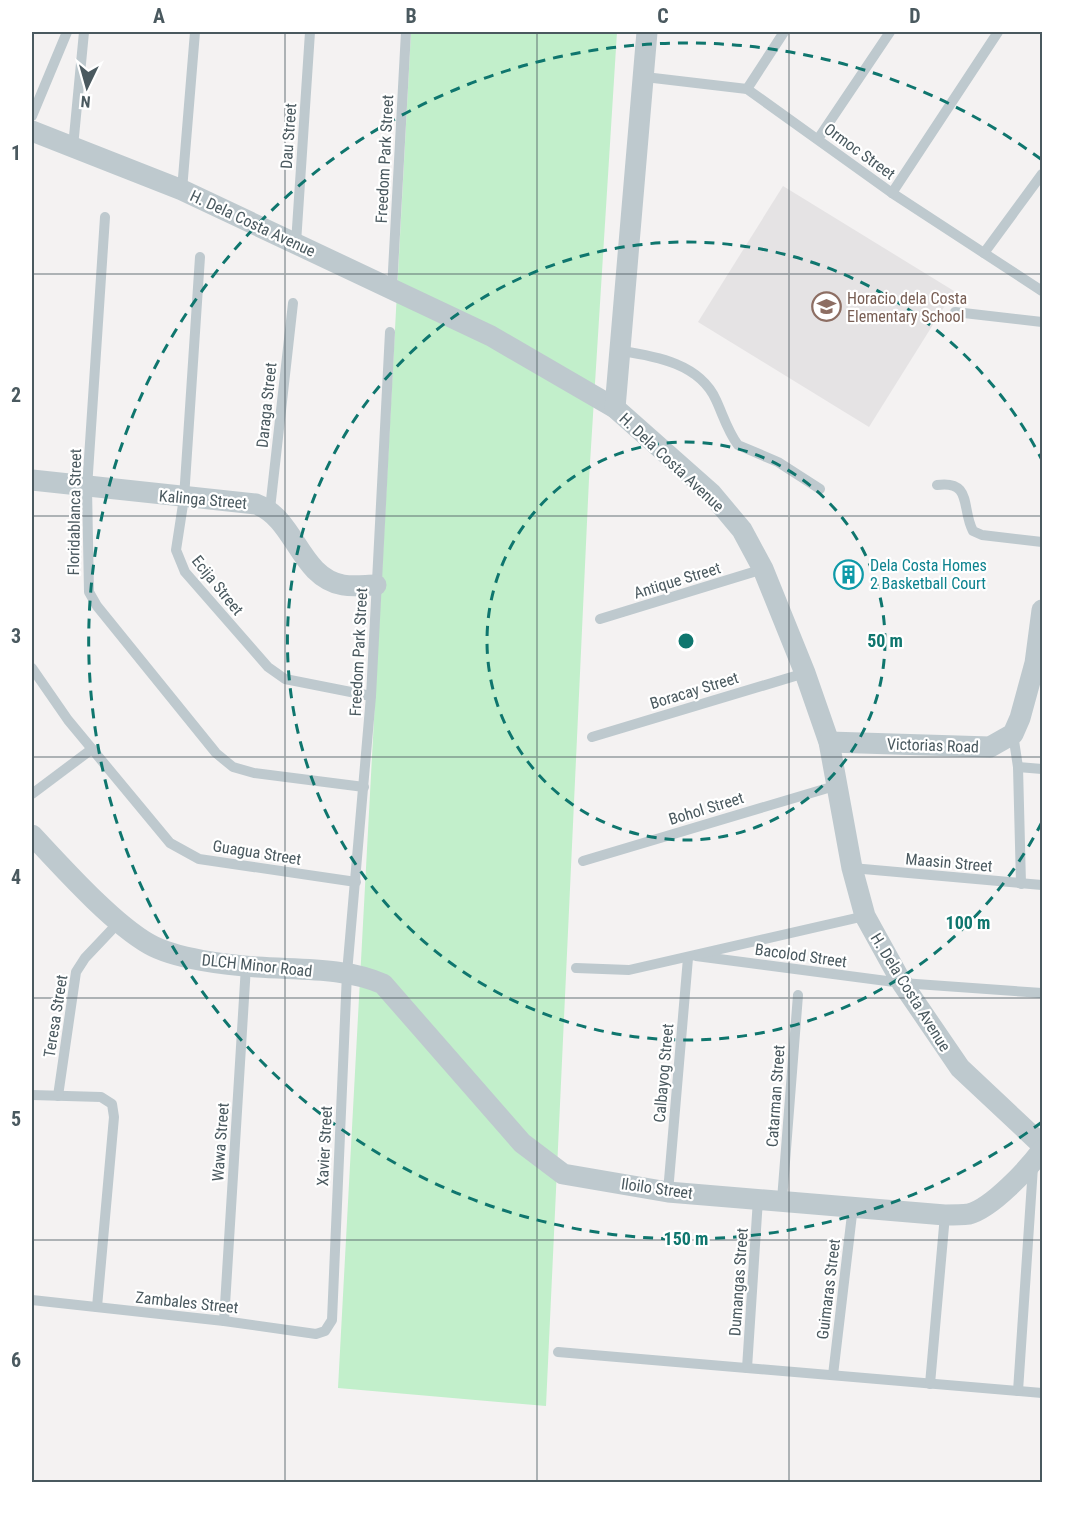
<svg xmlns="http://www.w3.org/2000/svg" width="1074" height="1514" viewBox="0 0 1074 1514" font-family="'Roboto Condensed',sans-serif">
  <style>
    .education { fill: #e5e3e4 }
    .green { fill: #c2efcb }
    .lines { fill: none; stroke-linecap: round; stroke-linejoin: round }
    .lane { stroke: #bec9ce; stroke-width: 10 }
    .street { stroke: #bec9ce; stroke-width: 21 }
    .grid { fill: none; stroke: #4a595f; stroke-width: 1.5; stroke-opacity: 0.55 }
    .ring { fill: none; stroke: #0f766e; stroke-width: 3; stroke-dasharray: 10 8 }
    .labels { text-anchor: middle; stroke-width: 4.5; stroke-linejoin: round; paint-order: stroke }
    .street-label { font-size: 16px; fill: #4a595f; stroke: #fff }
    .education-label { font-size: 16px; fill: #785e54; stroke: #fff; text-anchor: start }
    .culture-label { font-size: 16px; fill: #0d838f; stroke: #fff; text-anchor: start }
    .centre { fill: #0f766e; stroke: #fff; stroke-width: 3 }
    .ring-label { font-size: 18px; text-anchor: middle; font-weight: bold; fill: #0f766e; stroke: #fff; stroke-width: 4.5; stroke-linejoin: round; paint-order: stroke }
    .neatline { fill: none; stroke: #4a595f; stroke-width: 2 }
    .grid-label { font-size: 20px; text-anchor: middle; font-weight: bold; fill: #4a595f }
  </style>
  <rect width="100%" height="100%" fill="#f4f2f2"/>
  <polygon class="education" points="783,186 954,291 869,427 698,322"/>
  <polygon class="green" points="411,32 617,32 589,479 546,1406 338,1388"/>
  <g class="lines">
    <g class="lane">
      <polyline points="645,77 747,89 892,193 1042,291"/>
      <polyline points="747,89 784,32"/>
      <polyline points="32,116 67,32"/>
      <polyline points="818,139 890,32"/>
      <polyline points="73,147 84,32"/>
      <polyline points="182,190 195,32"/>
      <polyline points="892,193 998,32"/>
      <polyline points="105,217 87,488 89,592 97,606 216,753 233,767 254,773 364,787"/>
      <polyline points="296,243 310,32"/>
      <polyline points="984,253 1042,174"/>
      <polyline points="200,257 184,498 176,550 185,572 268,667 285,679 371,696"/>
      <polyline points="392,289 406,32"/>
      <polyline points="955,312 1042,322"/>
      <path d="M 621,351 C 656,356 700,364 716,400 C 723,415 728,432 738,445 L 778,462 L 820,489"/>
      <path d="M 937,485 C 973,480 961,509 973,531 L 982,535 L 1042,542"/>
      <polyline points="270,509 293,303"/>
      <polyline points="600,619 763,569"/>
      <polyline points="32,668 68,720 170,843 199,859 356,882"/>
      <polyline points="1013,734 1018,767 1021,884"/>
      <polyline points="592,737 805,673"/>
      <polyline points="1018,767 1042,769"/>
      <polyline points="32,794 92,749"/>
      <polyline points="583,861 838,785"/>
      <polyline points="852,868 1042,885"/>
      <polyline points="696,956 902,983 1042,993"/>
      <polyline points="576,968 629,970 865,916"/>
      <polyline points="32,1095 101,1097 112,1104 114,1117 97,1307"/>
      <polyline points="58,1096 76,972 85,958 120,921"/>
      <polyline points="668,1192 688,958"/>
      <polyline points="782,1200 798,995"/>
      <polyline points="32,1300 224,1321 316,1334 325,1331 332,1320 347,973 371,696 390,332"/>
      <polyline points="224,1321 246,966"/>
      <polyline points="558,1352 1042,1393"/>
      <polyline points="747,1368 758,1199"/>
      <polyline points="833,1375 853,1206"/>
      <polyline points="930,1384 945,1215"/>
      <polyline points="1018,1391 1033,1167"/>
    </g>
    <g class="street">
      <polyline points="32,131 182,190 491,336 615,408 711,493 742,530 763,569 805,673 829,742 852,868 865,916 902,983 960,1068 1042,1145"/>
      <polyline points="615,408 647,32"/>
      <path d="M 32,480 L 256,504 C 296,519 299,577 343,585 C 354,587 366,585 376,585"/>
      <polyline points="829,742 990,747 1013,734 1020,718 1035,663 1042,610"/>
      <path d="M 32,835 C 62,867 112,923 149,944 C 175,959 227,965 257,967 C 298,970 345,967 383,984 L 522,1143 L 563,1174 L 668,1192 L 945,1215 C 953,1215 961,1215 969,1214 C 992,1208 1028,1169 1042,1150"/>
    </g>
  </g>
  <path class="grid" d="M 285,32 L 285,1482M 537,32 L 537,1482M 789,32 L 789,1482M 32,274 L 1042,274M 32,516 L 1042,516M 32,757 L 1042,757M 32,998 L 1042,998M 32,1240 L 1042,1240"/>
  <g class="ring">
    <circle cx="686" cy="641" r="199"/>
    <path d="M1042 822A399 399 0 1 1 1042 460"/>
    <path d="M1042 1122A598 598 0 1 1 1042 160"/>
  </g>
  <defs>
    <symbol id="school-ring" viewBox="-11 -11 22 22"><circle r="9.5" fill="#fff" stroke="#8d6e63" stroke-width="1.5"/><path d="M0-5L7-2L0 1L-7-2ZM-4 1L0 2.5L4 1V4Q0 6-4 4Z" fill="#8d6e63"/></symbol>
    <symbol id="building-ring" viewBox="-11 -11 22 22"><circle r="9.5" fill="#fff" stroke="#0f9aa8" stroke-width="1.5"/><path d="M-4-6H4V6H1V3H-1V6H-4ZM-2.5-4.3h1.7v1.8h-1.7ZM.8-4.3h1.7v1.8H.8ZM-2.5-1h1.7V.8h-1.7ZM.8-1h1.7V.8H.8Z" fill="#0f9aa8"/></symbol>
  </defs>
  <g fill-rule="evenodd">
    <use href="#school-ring" x="810" y="290" width="33" height="33"/>
    <use href="#building-ring" x="832" y="558" width="33" height="33"/>
  </g>
  <g class="labels">
    <g class="street-label">
      <text transform="translate(288 136) rotate(-86)" y="6">Dau Street</text>
      <text transform="translate(860 151) rotate(36)" y="6">Ormoc Street</text>
      <text transform="translate(384 159) rotate(-87)" y="6">Freedom Park Street</text>
      <text transform="translate(253 223) rotate(25)" y="6">H. Dela Costa Avenue</text>
      <text transform="translate(266 405) rotate(-84)" y="6">Daraga Street</text>
      <text transform="translate(672 462) rotate(43)" y="6">H. Dela Costa Avenue</text>
      <text transform="translate(203 499) rotate(5)" y="6">Kalinga Street</text>
      <text transform="translate(74 512) rotate(-89)" y="6">Floridablanca Street</text>
      <text transform="translate(677 580) rotate(-17)" y="6">Antique Street</text>
      <text transform="translate(218 585) rotate(51)" y="6">Ecija Street</text>
      <text transform="translate(358 652) rotate(-87)" y="6">Freedom Park Street</text>
      <text transform="translate(694 690) rotate(-17)" y="6">Boracay Street</text>
      <text transform="translate(933 745) rotate(2)" y="6">Victorias Road</text>
      <text transform="translate(706 808) rotate(-17)" y="6">Bohol Street</text>
      <text transform="translate(257 852) rotate(9)" y="6">Guagua Street</text>
      <text transform="translate(949 862) rotate(5)" y="6">Maasin Street</text>
      <text transform="translate(801 955) rotate(8)" y="6">Bacolod Street</text>
      <text transform="translate(257 965) rotate(6)" y="6">DLCH Minor Road</text>
      <text transform="translate(911 992) rotate(58)" y="6">H. Dela Costa Avenue</text>
      <text transform="translate(55 1016) rotate(-81)" y="6">Teresa Street</text>
      <text transform="translate(663 1073) rotate(-85)" y="6">Calbayog Street</text>
      <text transform="translate(775 1096) rotate(-86)" y="6">Catarman Street</text>
      <text transform="translate(220 1142) rotate(-86)" y="6">Wawa Street</text>
      <text transform="translate(324 1146) rotate(-87)" y="6">Xavier Street</text>
      <text transform="translate(657 1188) rotate(8)" y="6">Iloilo Street</text>
      <text transform="translate(738 1282) rotate(-86)" y="6">Dumangas Street</text>
      <text transform="translate(828 1289) rotate(-83)" y="6">Guimaras Street</text>
      <text transform="translate(187 1302) rotate(6)" y="6">Zambales Street</text>
    </g>
    <g class="education-label">
      <text x="847" y="304">Horacio dela Costa<tspan x="847" dy="18">Elementary School</tspan></text>
    </g>
    <g class="culture-label">
      <text x="870" y="571">Dela Costa Homes<tspan x="870" dy="18">2 Basketball Court</tspan></text>
    </g>
  </g>
  <circle cx="686" cy="641" r="9" class="centre"/>
  <g class="ring-label">
    <text x="885" y="647">50 m</text>
    <text x="968" y="929">100 m</text>
    <text x="686" y="1245">150 m</text>
  </g>
  <rect width="1074" height="1514" fill="none" stroke="#ffffff" stroke-width="66"/>
  <g transform="translate(87 87) rotate(185)" stroke="#ffffff" stroke-width="4.5" paint-order="stroke">
  <path d="M0-4.5L10 22L0 15L-10 22Z" fill="#4a595f"/>
  <text y="-9" font-size="16" font-weight="bold" text-anchor="middle" fill="#4a595f">N</text>
  </g>
  <rect x="33" y="33" width="1008" height="1448" class="neatline"/>
  <g class="grid-label">
    <text x="159" y="23">A</text>
    <text x="411" y="23">B</text>
    <text x="663" y="23">C</text>
    <text x="915" y="23">D</text>
    <text x="16" y="160">1</text>
    <text x="16" y="402">2</text>
    <text x="16" y="643">3</text>
    <text x="16" y="884">4</text>
    <text x="16" y="1126">5</text>
    <text x="16" y="1367">6</text>
  </g>
</svg>
